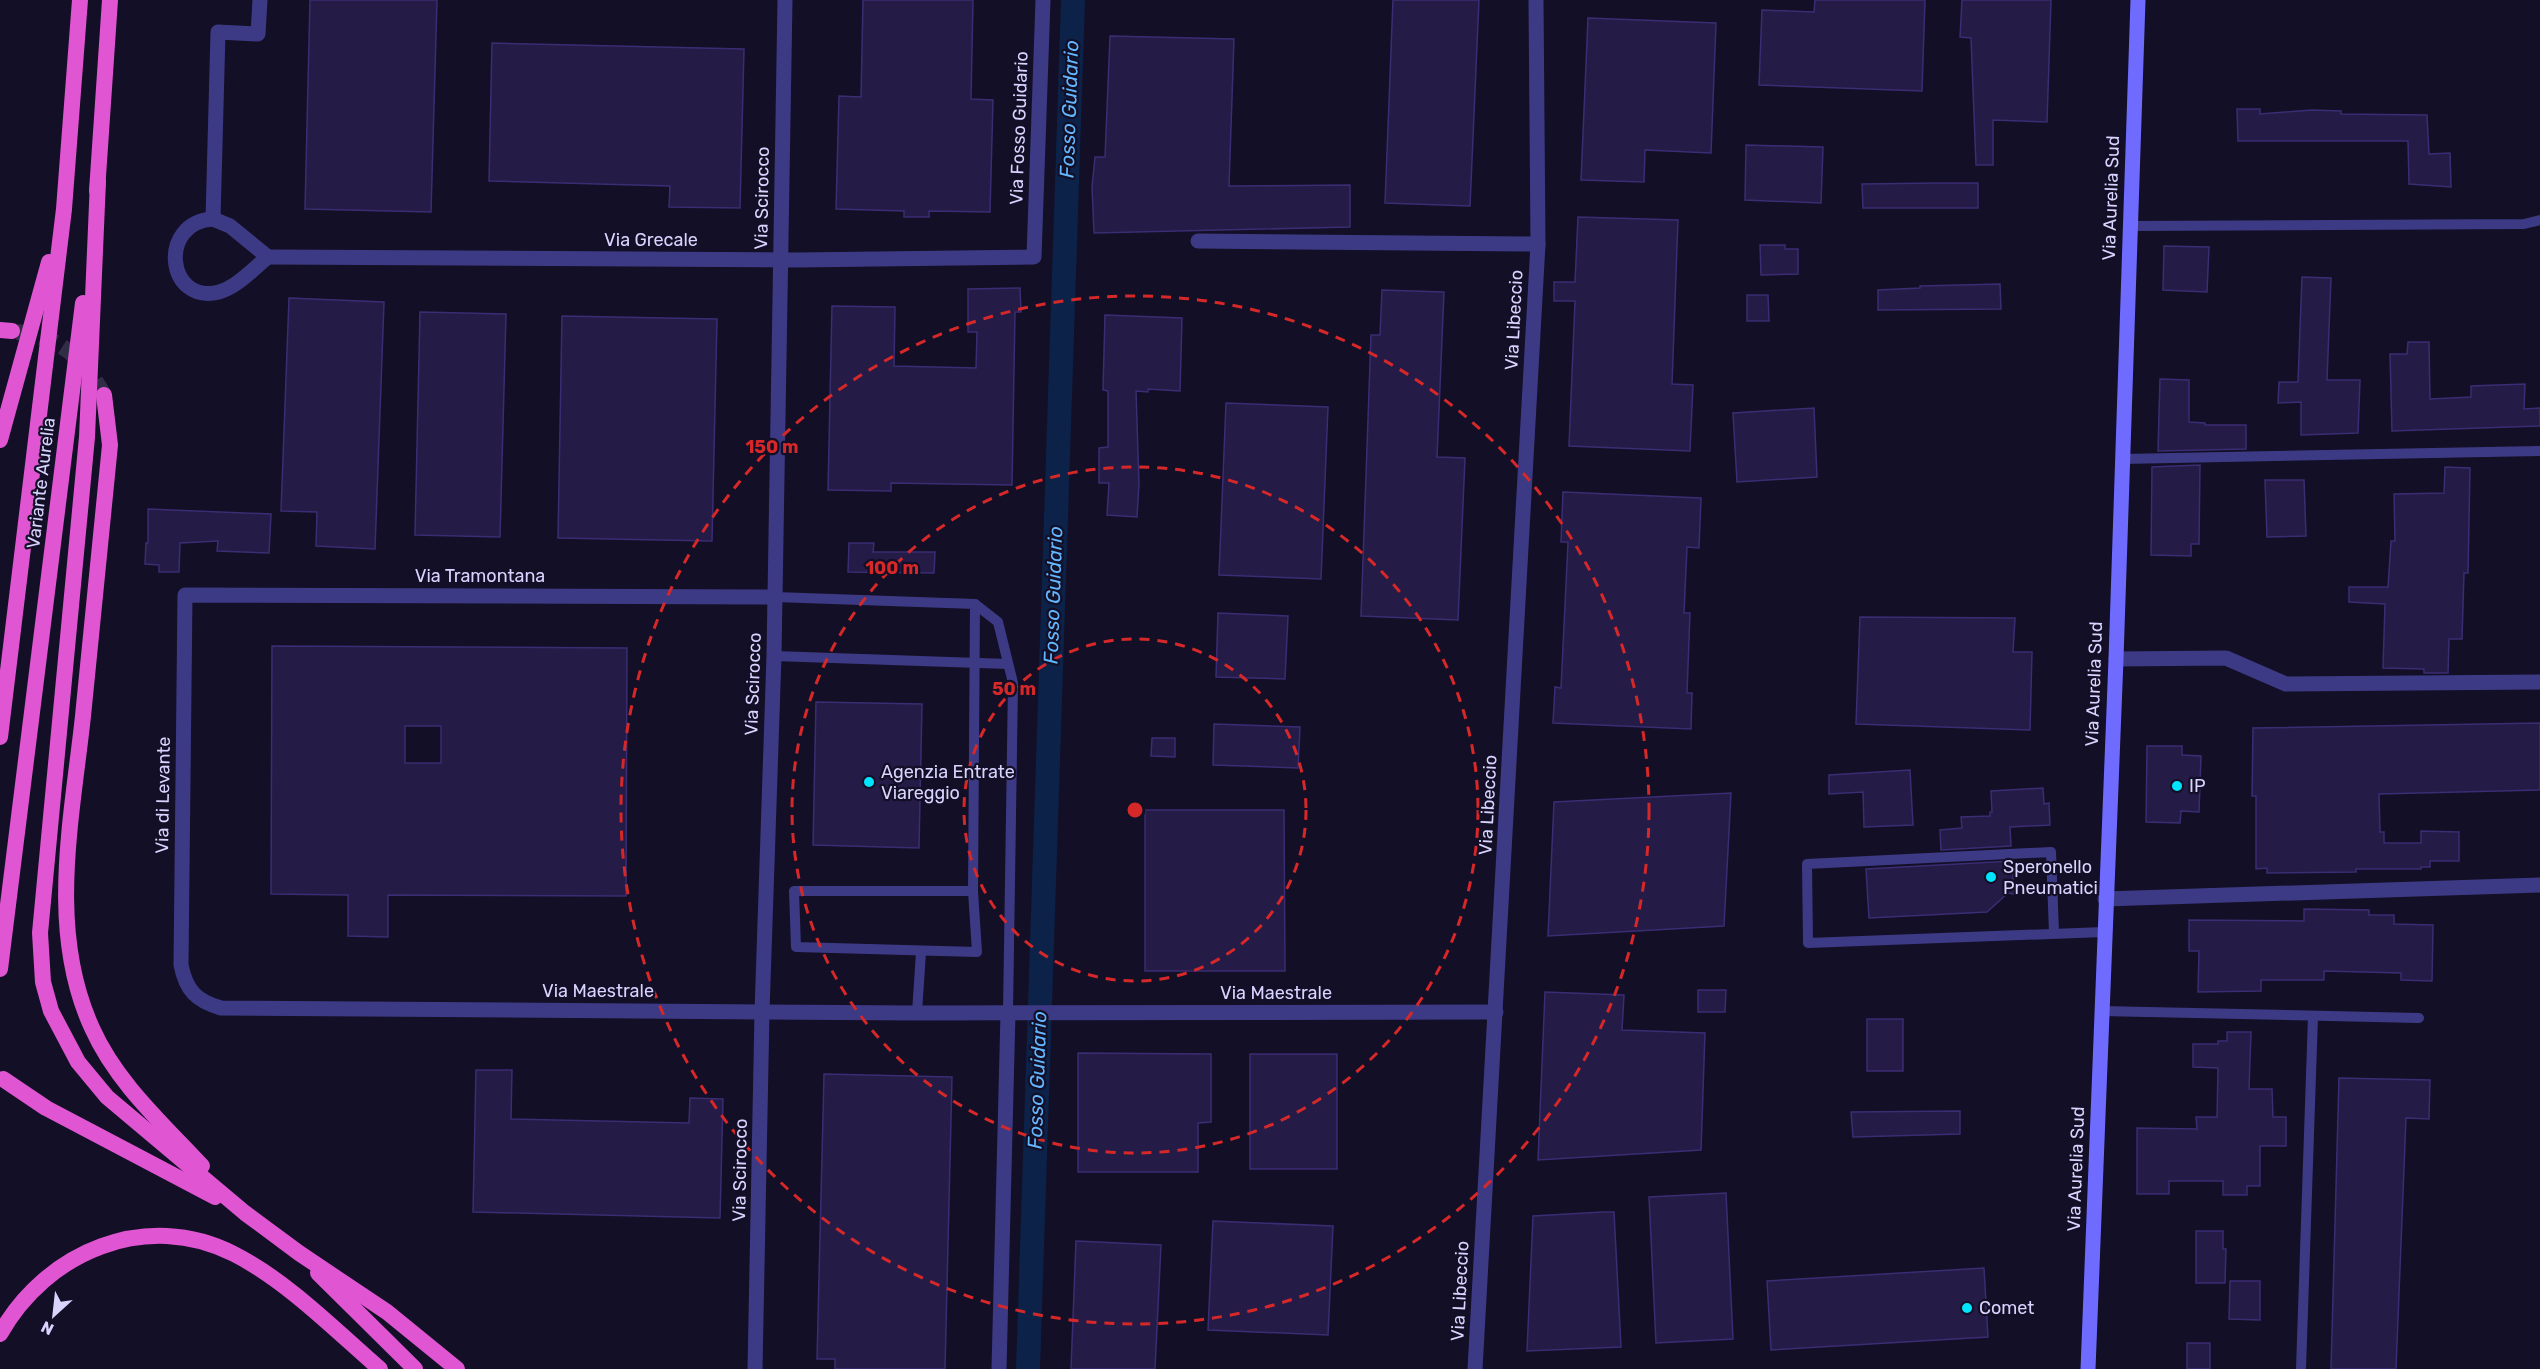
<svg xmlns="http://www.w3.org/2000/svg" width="2540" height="1369" viewBox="0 0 2540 1369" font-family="Rubik,sans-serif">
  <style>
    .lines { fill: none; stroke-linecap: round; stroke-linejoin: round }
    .canal { stroke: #0c2248; stroke-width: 24 }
    .building { fill: #241b47; stroke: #3b2d73; stroke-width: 1.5; fill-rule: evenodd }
    .trunk-tunnel { stroke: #312d47; stroke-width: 16; stroke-dasharray: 16 8; stroke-linecap: butt }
    .service { stroke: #3d3a85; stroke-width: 10 }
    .minor { stroke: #3d3a85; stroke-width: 15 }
    .tertiary { stroke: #3d3a85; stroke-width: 15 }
    .secondary { stroke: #6f6bff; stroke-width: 15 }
    .trunk { stroke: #e055d1; stroke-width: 16 }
    .ring { fill: none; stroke: #d62828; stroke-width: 3; stroke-dasharray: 10 8 }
    .poi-dot { fill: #00e5ff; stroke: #130f26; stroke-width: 2 }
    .labels { text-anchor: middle; stroke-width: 4.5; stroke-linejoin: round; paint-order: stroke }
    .street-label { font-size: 18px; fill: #d9d4ff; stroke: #130f26 }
    .poi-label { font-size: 18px; fill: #d9d4ff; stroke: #130f26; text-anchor: start }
    .water-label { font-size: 20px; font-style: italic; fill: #62b6ff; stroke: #130f26 }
    .centre { fill: #d62828; stroke: #130f26; stroke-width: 3 }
    .ring-label { font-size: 18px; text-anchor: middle; font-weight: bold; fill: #d62828; stroke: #130f26; stroke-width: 4.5; stroke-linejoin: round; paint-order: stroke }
  </style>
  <rect width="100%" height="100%" fill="#130f26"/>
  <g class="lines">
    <polyline class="canal" points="1028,1369 1073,0"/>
  </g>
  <g class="building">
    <polygon points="310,0 437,0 431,212 305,209"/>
    <polygon points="863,0 973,0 971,99 993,100 990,212 929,211 929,217 904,217 904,211 836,209 839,96 861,97"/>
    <polygon points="1393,0 1479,0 1470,206 1385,203"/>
    <polygon points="1815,0 1925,0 1922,91 1759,85 1762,10 1814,12"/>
    <polygon points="1962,0 2051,0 2047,122 1993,120 1993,165 1976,165 1971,38 1960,37"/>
    <polygon points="1588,18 1716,23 1711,153 1645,150 1644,182 1581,180"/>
    <polygon points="1110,36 1234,39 1229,186 1350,185 1350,227 1094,233 1092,187 1095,157 1105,157"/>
    <polygon points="492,43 744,49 740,208 669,207 670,186 489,181"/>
    <polygon points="2237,109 2260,109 2260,114 2312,110 2341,111 2341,114 2427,115 2429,154 2450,153 2451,187 2409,184 2408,141 2238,141"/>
    <polygon points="1746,145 1823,147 1821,203 1745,200"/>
    <polygon points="1938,183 1978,183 1978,208 1863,208 1862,184"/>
    <polygon points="1578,217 1678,220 1672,384 1693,385 1690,451 1569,446 1575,301 1554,301 1554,282 1575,282"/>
    <polygon points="1760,245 1785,245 1785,249 1798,249 1798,274 1761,275"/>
    <polygon points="2164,246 2209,247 2207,292 2163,290"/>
    <polygon points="2302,277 2331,278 2327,380 2360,380 2358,433 2301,435 2301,402 2278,403 2279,382 2298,382"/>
    <polygon points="2000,284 2001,309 1878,310 1878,290 1920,288 1920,286"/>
    <polygon points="1020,288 1021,312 1015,312 1012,485 891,483 891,491 828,490 832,306 895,307 894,366 976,368 977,332 968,332 968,289"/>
    <polygon points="1382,290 1444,292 1437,457 1465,458 1458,620 1361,616 1371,335 1380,335"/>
    <polygon points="1747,295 1768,295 1769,321 1747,321"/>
    <polygon points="289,298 384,302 375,549 316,546 317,512 281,511"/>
    <polygon points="420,312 506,314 500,537 415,535"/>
    <polygon points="1105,315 1182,318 1180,391 1148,389 1148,392 1136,391 1139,484 1137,517 1107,515 1109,483 1099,483 1099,448 1108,447 1108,391 1103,390"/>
    <polygon points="562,316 717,319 712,541 558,538"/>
    <polygon points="2408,342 2429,342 2430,399 2471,397 2471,386 2525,384 2524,409 2540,408 2540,426 2392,431 2390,354 2407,354"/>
    <polygon points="2160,379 2189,380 2189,422 2205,423 2205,425 2246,425 2246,449 2158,451"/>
    <polygon points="1226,403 1328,407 1321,579 1219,575"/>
    <polygon points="1814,408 1817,477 1737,482 1733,413"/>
    <polygon points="2200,465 2199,544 2191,544 2191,556 2151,555 2152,467"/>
    <polygon points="2445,467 2470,468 2468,573 2464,573 2462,639 2449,639 2448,673 2424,673 2424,669 2383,668 2385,604 2349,602 2349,587 2388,587 2391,541 2395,541 2394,494 2444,493"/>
    <polygon points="2265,480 2304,480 2306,536 2267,537"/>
    <polygon points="1563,492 1701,498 1699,548 1687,547 1684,613 1690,613 1687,693 1692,693 1691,729 1553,723 1555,687 1561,688 1568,542 1561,542"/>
    <polygon points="148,509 271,514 269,553 217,551 218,541 180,543 179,572 159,572 159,565 145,564 146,543 148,543"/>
    <polygon points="849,543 874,543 873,552 935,552 934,573 848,572"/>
    <polygon points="1218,613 1288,616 1285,679 1216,677"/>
    <polygon points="1860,617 2015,618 2013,652 2032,652 2030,730 1856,724"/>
    <path d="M 272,646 L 627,648 L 626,896 L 388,895 L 388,937 L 348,936 L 348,895 L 271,894 ZM 405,726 L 441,726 L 441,763 L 405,763 Z"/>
    <polygon points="816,702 922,704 919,848 813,845"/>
    <polygon points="2540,723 2540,790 2379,794 2380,832 2384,832 2384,843 2421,843 2421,831 2459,832 2459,861 2430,861 2430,867 2421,867 2421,869 2356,869 2356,872 2267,873 2267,868 2256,869 2256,796 2252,796 2253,728"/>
    <polygon points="1214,724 1300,727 1298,768 1213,765"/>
    <polygon points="1152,738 1175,738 1175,757 1151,756"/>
    <polygon points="2147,746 2182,746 2182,755 2201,756 2199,812 2181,811 2180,823 2146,822"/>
    <polygon points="1910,770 1913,825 1864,827 1863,792 1829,794 1829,775"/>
    <polygon points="2043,788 2044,804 2049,803 2050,825 2010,827 2011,846 1941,850 1940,830 1962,828 1961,817 1990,816 1990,812 1992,812 1991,791"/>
    <polygon points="1731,793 1724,926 1548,936 1554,802"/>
    <polygon points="1145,810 1284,810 1285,971 1145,971"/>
    <polygon points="2012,861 2014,894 2008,893 1987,912 1869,918 1866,869"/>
    <polygon points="2304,909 2369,910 2369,915 2394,915 2394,924 2433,925 2432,981 2401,980 2401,973 2324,971 2324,980 2261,980 2261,991 2198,992 2199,951 2189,951 2189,920 2304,921"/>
    <polygon points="1698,990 1726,990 1725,1012 1698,1012"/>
    <polygon points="1545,992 1624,995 1622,1030 1705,1033 1701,1150 1538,1160"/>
    <rect x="1867" y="1019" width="36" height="52"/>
    <polygon points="2227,1032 2251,1032 2249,1089 2272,1089 2273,1117 2286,1117 2286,1146 2260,1146 2260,1186 2247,1186 2247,1195 2223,1195 2223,1181 2169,1181 2169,1194 2137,1194 2137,1128 2197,1129 2196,1117 2217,1117 2218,1068 2193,1067 2193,1044 2218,1044 2218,1041 2227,1041"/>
    <polygon points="1078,1053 1211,1054 1211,1122 1198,1123 1198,1172 1078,1172"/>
    <rect x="1250" y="1054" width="87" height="115"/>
    <polygon points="476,1070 512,1070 511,1119 689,1123 690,1098 723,1099 720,1218 473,1212"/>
    <polygon points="824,1074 952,1077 945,1369 835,1369 835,1359 817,1359"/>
    <polygon points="2339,1078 2430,1080 2429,1119 2406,1118 2396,1369 2331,1369"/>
    <polygon points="1960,1111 1960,1134 1853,1137 1851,1112"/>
    <polygon points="1726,1193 1733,1339 1656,1343 1649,1197"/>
    <polygon points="1603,1212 1614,1212 1621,1347 1527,1351 1533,1216"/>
    <polygon points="1213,1221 1333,1226 1328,1335 1208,1330"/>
    <polygon points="2196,1231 2223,1231 2223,1249 2226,1249 2225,1283 2196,1283"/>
    <polygon points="1076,1241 1161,1245 1155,1369 1071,1369"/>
    <polygon points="1984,1268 1988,1337 1771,1350 1767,1281"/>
    <polygon points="2230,1281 2260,1281 2260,1320 2229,1319"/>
    <rect x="2187" y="1343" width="23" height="26"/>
  </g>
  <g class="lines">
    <path class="trunk-tunnel" d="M 17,332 C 62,337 82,358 104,395"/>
    <g class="service">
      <polyline points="2129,226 2524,224 2540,220"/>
      <polyline points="2122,459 2540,451"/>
      <polyline points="775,597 975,604 973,891"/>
      <polyline points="975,604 998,622 1013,683 1008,1013"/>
      <polyline points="774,656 1008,664"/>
      <polygon points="794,891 973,891 977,952 796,947"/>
      <polyline points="2054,933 2051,852 1807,864 1808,943 2104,932"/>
      <polyline points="2101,1011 2419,1018"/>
      <polyline points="917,1013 921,952"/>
      <polyline points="2301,1369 2313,1016"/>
    </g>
    <g class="minor">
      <polyline points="213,219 218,32 258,34 260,0"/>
      <path d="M 213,219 L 230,226 L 268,257 C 253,269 237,287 219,292 C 166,305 158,222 213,219 Z"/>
      <polyline points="1198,241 1538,244"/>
      <polyline points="268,257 797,260 1034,257 1043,0"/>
      <path d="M 775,597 L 185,595 L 181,965 C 186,990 196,1001 221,1008 L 917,1013 L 1496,1012"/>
      <polyline points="2116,659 2226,658 2286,684 2540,682"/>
      <polyline points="2105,899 2540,885"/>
      <polyline points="999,1369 1008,1013"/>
      <polyline points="1475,1369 1538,244 1536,0"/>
    </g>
    <polyline class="tertiary" points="755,1369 762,1012 774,656 785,0"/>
    <polyline class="secondary" points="2088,1369 2116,659 2138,0"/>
    <g class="trunk">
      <polyline points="98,181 87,437 40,933 43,982 51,1011 78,1062 107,1097 245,1213 299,1253 387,1312 457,1369"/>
      <polyline points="97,191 110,0"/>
      <polyline points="0,330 12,331"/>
      <path d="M 104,395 L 110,445 C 101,535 92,625 83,716 C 72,819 47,930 92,1028 C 116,1082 162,1123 202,1166"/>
      <polyline points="0,440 49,262"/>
      <polyline points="0,737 64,209 80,0"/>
      <polyline points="0,969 83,303"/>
      <polyline points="3,1079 46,1108 215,1197"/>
      <polyline points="318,1273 415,1369"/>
      <path d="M 0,1334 C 46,1252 146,1209 234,1254 C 287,1281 335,1330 380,1369"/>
    </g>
  </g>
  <g class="ring">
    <circle cx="1135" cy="810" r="171"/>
    <circle cx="1135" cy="810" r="343"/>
    <circle cx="1135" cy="810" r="514"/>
  </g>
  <g class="poi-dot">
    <circle cx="869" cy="782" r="6"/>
    <circle cx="2177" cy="786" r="6"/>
    <circle cx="1991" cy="877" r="6"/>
    <circle cx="1967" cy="1308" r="6"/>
  </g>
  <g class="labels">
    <g class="street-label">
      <text transform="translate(1019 128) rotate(-88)" y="6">Via Fosso Guidario</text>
      <text transform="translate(762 198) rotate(-89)" y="6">Via Scirocco</text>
      <text transform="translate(2111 198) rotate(-88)" y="6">Via Aurelia Sud</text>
      <text x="651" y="246">Via Grecale</text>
      <text transform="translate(1514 320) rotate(-87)" y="6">Via Libeccio</text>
      <text transform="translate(41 483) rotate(-83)" y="6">Variante Aurelia</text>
      <text x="480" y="582">Via Tramontana</text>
      <text transform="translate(753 684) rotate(-88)" y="6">Via Scirocco</text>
      <text transform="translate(2094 684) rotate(-88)" y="6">Via Aurelia Sud</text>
      <text transform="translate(163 795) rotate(-89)" y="6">Via di Levante</text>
      <text transform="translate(1488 805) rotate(-87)" y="6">Via Libeccio</text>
      <text x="598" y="997">Via Maestrale</text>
      <text x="1276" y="999">Via Maestrale</text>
      <text transform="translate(2076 1169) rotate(-88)" y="6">Via Aurelia Sud</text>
      <text transform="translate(740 1170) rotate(-89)" y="6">Via Scirocco</text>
      <text transform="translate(1460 1291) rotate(-87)" y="6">Via Libeccio</text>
    </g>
    <g class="poi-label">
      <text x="881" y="778">Agenzia Entrate<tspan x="881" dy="21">Viareggio</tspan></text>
      <text x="2189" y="792">IP</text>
      <text x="2003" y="873">Speronello<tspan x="2003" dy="21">Pneumatici</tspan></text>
      <text x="1979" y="1314">Comet</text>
    </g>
    <g class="water-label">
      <text transform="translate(1069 109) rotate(-88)" y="7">Fosso Guidario</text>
      <text transform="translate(1053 595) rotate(-88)" y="7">Fosso Guidario</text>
      <text transform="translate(1037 1080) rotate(-88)" y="7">Fosso Guidario</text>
    </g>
  </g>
  <circle cx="1135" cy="810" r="9" class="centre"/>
  <g class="ring-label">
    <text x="772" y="453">150 m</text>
    <text x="892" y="574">100 m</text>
    <text x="1014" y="695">50 m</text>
  </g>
  <g transform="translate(54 1315) rotate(207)" stroke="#130f26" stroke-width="4.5" paint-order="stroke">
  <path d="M0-4.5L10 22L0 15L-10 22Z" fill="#d9d4ff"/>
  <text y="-9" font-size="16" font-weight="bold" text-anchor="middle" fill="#d9d4ff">N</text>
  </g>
</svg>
